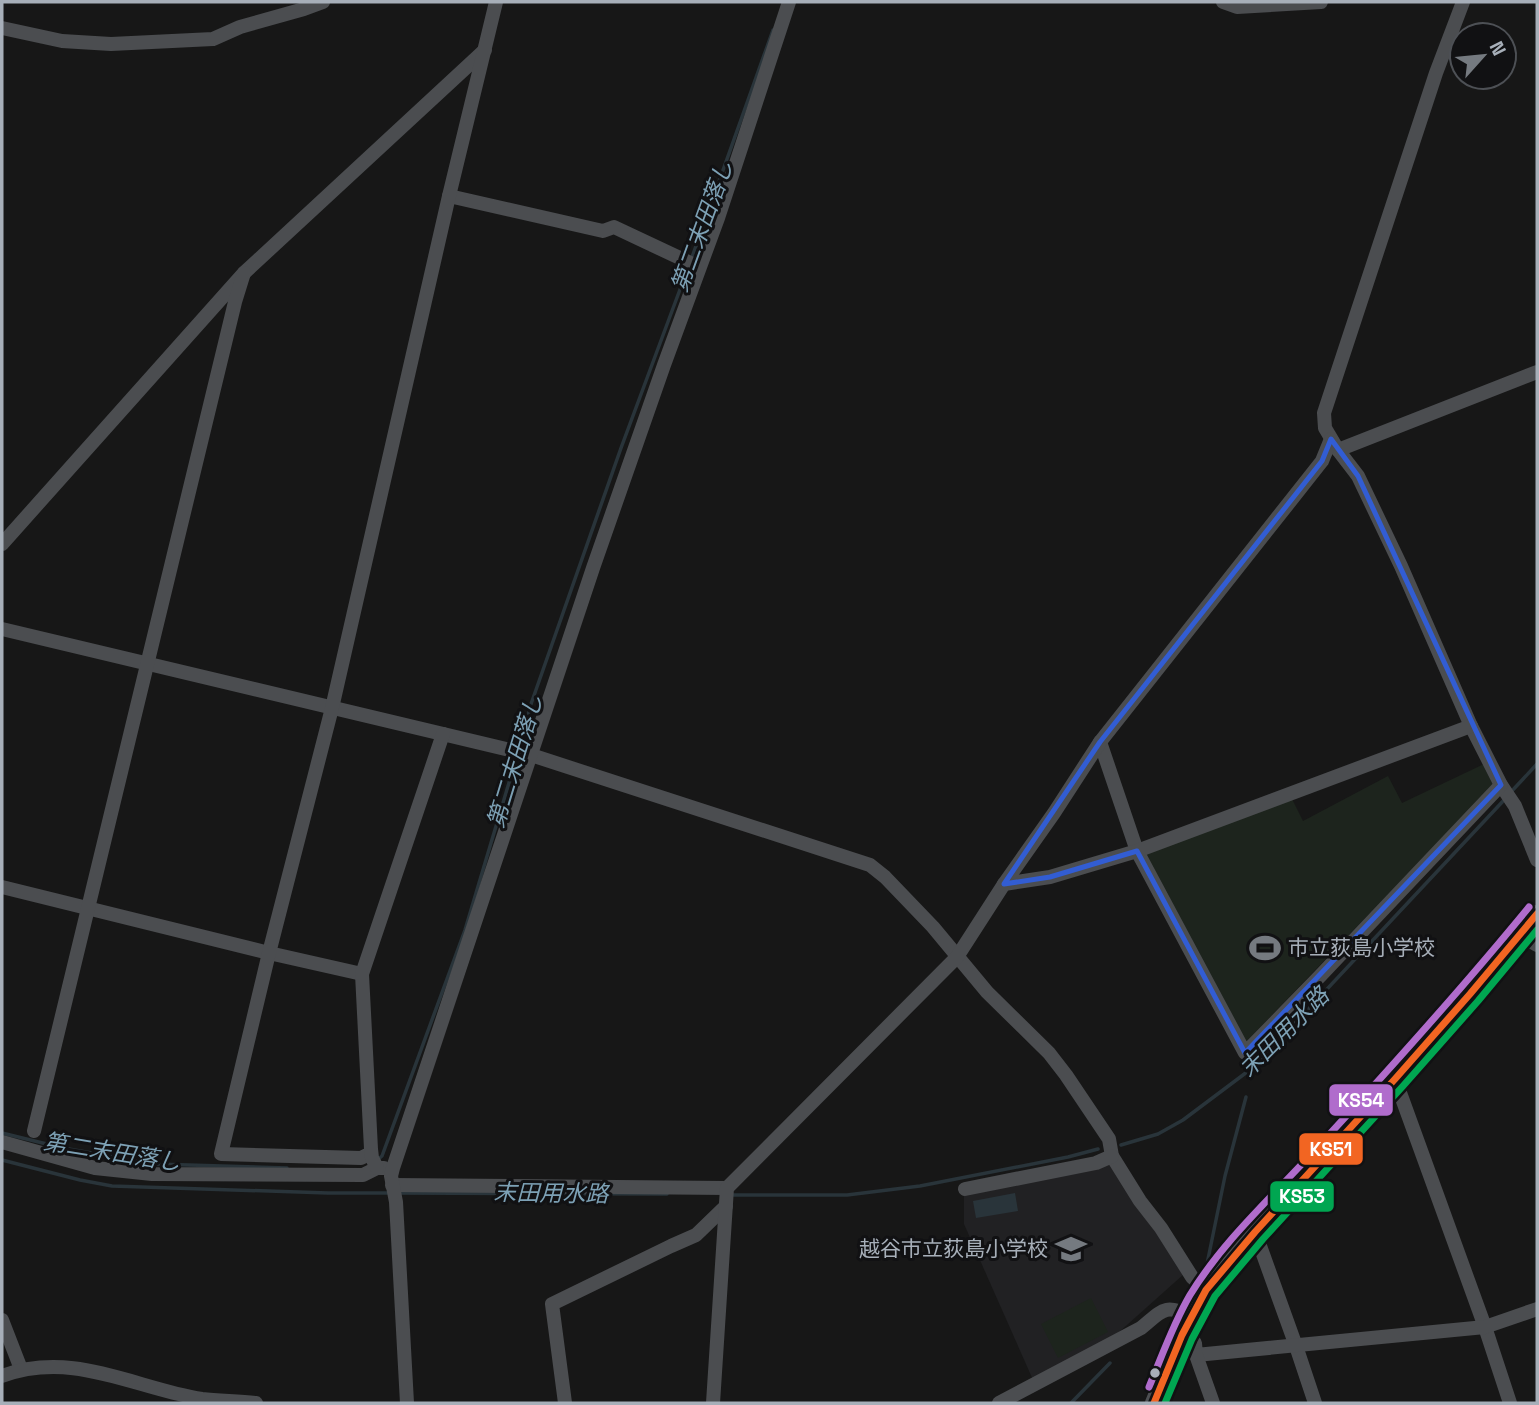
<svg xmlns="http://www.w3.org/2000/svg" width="1539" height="1405" viewBox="0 0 1539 1405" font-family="'Space Grotesk','Noto Sans JP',sans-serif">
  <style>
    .built { fill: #212123 }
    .green { fill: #1d241d }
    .water { fill: #29343a }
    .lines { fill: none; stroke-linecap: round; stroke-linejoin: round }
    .stream { stroke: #29343a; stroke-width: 3.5 }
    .minor { stroke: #4b4d50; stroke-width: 14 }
    .major { stroke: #4d4f52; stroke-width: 18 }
    .bus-1-casing { stroke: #111113; stroke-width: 12 }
    .bus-2-casing { stroke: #111113; stroke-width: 12 }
    .bus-3-casing { stroke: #111113; stroke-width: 12 }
    .bus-1 { stroke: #f26522; stroke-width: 7 }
    .bus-2 { stroke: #00a651; stroke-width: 7 }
    .bus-3 { stroke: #b06ccc; stroke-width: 7 }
    .marked { fill: none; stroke: #325dd3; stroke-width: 5; stroke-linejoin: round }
    .bus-dot { fill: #a7afb9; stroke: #111113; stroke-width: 2.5 }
    .labels { text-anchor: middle; stroke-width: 6; stroke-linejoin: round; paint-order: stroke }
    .poi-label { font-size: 21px; fill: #a7afb9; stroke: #111113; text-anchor: start }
    .water-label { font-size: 23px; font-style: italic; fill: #7da1b5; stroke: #111113 }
    .line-badge { stroke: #111113; stroke-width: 2.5 }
    .badge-label { font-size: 19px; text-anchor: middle; font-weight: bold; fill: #fff }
  </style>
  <rect width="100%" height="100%" fill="#171717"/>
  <polygon class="built" points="1110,1164 1184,1274 1118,1333 1033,1380 964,1224 964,1195"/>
  <g class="green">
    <polygon points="1484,764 1494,784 1246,1042 1144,855 1292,799 1303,821 1388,776 1402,803"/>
    <polygon points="1091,1298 1108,1332 1058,1358 1041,1324"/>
  </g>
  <polygon class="water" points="1015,1193 1018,1211 976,1218 973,1201"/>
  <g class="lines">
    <g class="stream">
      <polyline points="691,260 773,30"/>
      <polyline points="519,749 531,704 621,448 688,268"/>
      <polyline points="1510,793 1537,764"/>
      <polyline points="2,1133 63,1148 155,1164 287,1168"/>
      <polyline points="1121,1145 1158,1134 1183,1120 1255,1066 1505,799"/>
      <polyline points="2,1160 80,1180 112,1186 328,1193 390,1193"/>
      <polyline points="376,1161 382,1156 465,930 517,756"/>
      <polyline points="398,1193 667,1194"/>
      <polyline points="730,1195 847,1195 920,1186 1068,1157 1098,1149"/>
      <polyline points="1207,1264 1225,1176 1246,1097"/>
      <polyline points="1071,1403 1110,1363"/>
    </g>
    <g class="minor">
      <polyline points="1223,2 1237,7 1321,2"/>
      <polyline points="1463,2 1436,73 1324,413 1325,428 1338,450 1358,476 1401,566 1471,726 1501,785 1515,806 1537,860"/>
      <polyline points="2,28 62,41 111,44 213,39 240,27 304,9 323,2"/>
      <polyline points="449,196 603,231 614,227 699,267"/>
      <polyline points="1338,450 1537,372"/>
      <polyline points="2,544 244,273 485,50"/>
      <polyline points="2,629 531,755 870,865 885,877 933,927 987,992 1049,1053 1066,1075 1109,1139 1112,1156 1140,1201 1161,1228 1192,1277 1206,1290"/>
      <polyline points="1100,742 1137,851 1245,1053 1321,975 1501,785"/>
      <polyline points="1004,884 1050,877 1137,851 1471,726"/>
      <polyline points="2,887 269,953 362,974"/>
      <polyline points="1520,935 1537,945"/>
      <polyline points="1395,1079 1485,1327 1510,1403"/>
      <polyline points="34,1131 235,302 244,273"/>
      <polyline points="2,1142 95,1168 152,1174 363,1175 377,1168 384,1168"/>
      <polyline points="371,1153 361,1158 221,1154 269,953 332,708 449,196 496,2"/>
      <polyline points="377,1168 372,1158 371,1149 362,974 443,734"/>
      <polyline points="392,1185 727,1188"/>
      <polyline points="965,1189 1096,1163 1112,1156"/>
      <polyline points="1255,1232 1296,1346 1315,1403"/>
      <polyline points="2,1320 21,1369"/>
      <polyline points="1182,1335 1195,1343 1196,1355 1485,1327 1537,1309"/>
      <polyline points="1196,1355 1213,1403"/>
      <path d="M 2,1376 C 73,1350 134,1388 202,1399 C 220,1401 239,1401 256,1403"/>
      <polyline points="407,1403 396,1202 391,1176 393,1168 593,568 664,365 718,218 789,2"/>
      <polyline points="565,1403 552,1304 671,1246 696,1235 726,1206"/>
      <polyline points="713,1403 727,1188 957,957 1004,884 1054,813 1100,742 1322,461 1331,439"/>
      <path d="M 999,1403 L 1141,1328 C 1162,1311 1164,1303 1191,1316"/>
    </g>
    <polyline class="major" points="1154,1403 1182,1335 1206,1290 1255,1232 1395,1079 1470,994 1537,914"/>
    <defs>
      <polyline id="bus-1" points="1154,1403 1182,1335 1206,1290 1255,1232 1395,1079 1470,994 1537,914"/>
      <polyline id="bus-2" points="1165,1403 1192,1339 1215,1296 1263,1239 1403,1086 1478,1001 1537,930"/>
      <path id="bus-3" d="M 1149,1387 C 1162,1356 1173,1324 1190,1295 C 1223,1241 1272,1197 1315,1150 C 1388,1071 1460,991 1529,907"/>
    </defs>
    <use href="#bus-1" class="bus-1-casing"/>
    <use href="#bus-2" class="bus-2-casing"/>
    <use href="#bus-3" class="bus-3-casing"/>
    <use href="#bus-1" class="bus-1"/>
    <use href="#bus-2" class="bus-2"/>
    <use href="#bus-3" class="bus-3"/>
  </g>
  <path class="marked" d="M 1331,439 L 1358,476 L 1501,785 L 1245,1053 L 1137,851 L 1050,877 L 1004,884 L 1100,742 L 1322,461 Z"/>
  <defs>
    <symbol id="stadium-bare" viewBox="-9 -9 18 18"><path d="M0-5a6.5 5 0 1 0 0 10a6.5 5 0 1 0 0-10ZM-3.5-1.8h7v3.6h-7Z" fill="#757a80" stroke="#111113" stroke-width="2.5" paint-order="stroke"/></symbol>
    <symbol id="school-bare" viewBox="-9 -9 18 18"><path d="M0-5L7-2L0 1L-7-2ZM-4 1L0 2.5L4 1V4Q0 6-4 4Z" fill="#757a80" stroke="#111113" stroke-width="2.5" paint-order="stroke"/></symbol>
  </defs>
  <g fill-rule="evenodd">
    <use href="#stadium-bare" x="1243" y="926" width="44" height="44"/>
    <use href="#school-bare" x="1049" y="1227" width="44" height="44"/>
  </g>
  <circle class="bus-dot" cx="1155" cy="1373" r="6"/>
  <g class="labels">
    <g class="poi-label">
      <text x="1288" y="955">市立荻島小学校</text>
      <text x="1048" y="1256" text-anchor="end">越谷市立荻島小学校</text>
    </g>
    <g class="water-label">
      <text transform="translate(702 226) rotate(-70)" y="8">第二末田落し</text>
      <text transform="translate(515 761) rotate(-73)" y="8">第二末田落し</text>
      <text transform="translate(1284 1032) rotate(-45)" y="8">末田用水路</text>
      <text transform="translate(112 1152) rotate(9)" y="8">第二末田落し</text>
      <text transform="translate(551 1193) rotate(1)" y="8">末田用水路</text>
    </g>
  </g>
  <g class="line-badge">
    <rect x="1328" y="1083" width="66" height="34" rx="7" fill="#b06ccc"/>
    <rect x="1298" y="1132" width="66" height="34" rx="7" fill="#f26522"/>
    <rect x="1269" y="1180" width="66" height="33" rx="7" fill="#00a651"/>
  </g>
  <g class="badge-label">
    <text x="1361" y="1107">KS54</text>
    <text x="1331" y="1156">KS51</text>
    <text x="1302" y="1203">KS53</text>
  </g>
  <rect width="1539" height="1405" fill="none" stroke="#a7afb9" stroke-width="7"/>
  <g transform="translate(1483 56) rotate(63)"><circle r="33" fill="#111113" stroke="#4d5055" stroke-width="2"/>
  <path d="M0-5L12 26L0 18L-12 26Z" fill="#757a80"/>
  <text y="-10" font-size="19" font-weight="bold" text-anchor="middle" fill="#a7afb9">N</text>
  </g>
</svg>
